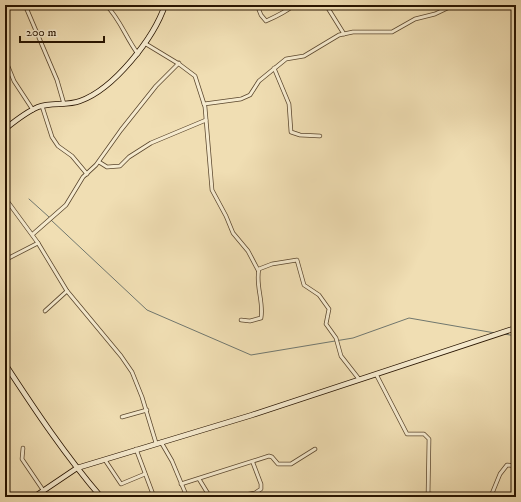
<svg xmlns="http://www.w3.org/2000/svg" width="521" height="502" viewBox="0 0 521 502" font-family="'IM FELL DW Pica',serif">
  <style>
    .lines { fill: none; stroke-linecap: round; stroke-linejoin: round }
    .stream { stroke: #70776e; stroke-width: 1 }
    .street-casing { stroke: #5a462d; stroke-width: 4.5 }
    .secondary-casing { stroke: #281400; stroke-width: 6 }
    .street { stroke: #f5eace; stroke-width: 3 }
    .secondary { stroke: #f5eace; stroke-width: 4.5 }
  </style>
  <rect width="100%" height="100%" fill="#f0deb3"/>
  <filter id="stains"><feTurbulence type="fractalNoise" baseFrequency=".005" numOctaves="4"/><feColorMatrix values="0 0 0 0 .2 0 0 0 0 .09 0 0 0 0 .02 0 0 0 .5 -.17"/></filter>
  <radialGradient id="worn" r=".72"><stop offset=".6" stop-color="#630" stop-opacity="0"/><stop offset="1" stop-color="#630" stop-opacity=".3"/></radialGradient>
  <g class="lines">
    <g class="stream">
      <polyline points="29,199 49,217"/>
      <polyline points="51,220 147,310 251,355 353,338 409,318 495,333"/>
      <polyline points="504,334 516,336"/>
    </g>
    <defs>
      <g id="street">
        <polyline points="25,5 57,80 64,104"/>
        <path d="M 106,5 C 120,19 126,38 138,54"/>
        <path d="M 257,5 L 261,15 L 266,21 C 275,17 287,11 294,5"/>
        <polyline points="326,5 344,34"/>
        <polyline points="146,44 179,64 195,76 205,107 212,190 226,216 233,233 248,251 258,270"/>
        <polyline points="5,59 14,81 33,110"/>
        <polyline points="274,68 289,104 291,132 300,135 320,136"/>
        <polyline points="204,104 241,99 250,95 259,81 286,59 304,56 339,35 353,32 392,32 415,19 435,14 454,5"/>
        <polyline points="42,106 52,137 58,146 72,156 87,174"/>
        <polyline points="99,162 107,167 120,166 129,157 151,143 206,120"/>
        <polyline points="5,198 38,243 67,291 121,356 132,372 142,397 156,443"/>
        <polyline points="33,234 66,205 83,177 96,165 121,130 156,86 179,63"/>
        <polyline points="5,260 38,243"/>
        <polyline points="45,311 67,291"/>
        <path d="M 241,320 L 250,321 L 261,318 C 264,302 255,284 259,269 L 272,264 L 297,260 L 304,285 L 319,295 L 329,309 L 326,324 L 336,338 L 341,356 L 359,379"/>
        <polyline points="376,374 407,434 424,434 429,439 428,497"/>
        <polyline points="122,417 147,410"/>
        <polyline points="161,442 172,461 187,497"/>
        <polyline points="23,448 22,459 43,490"/>
        <polyline points="136,449 154,497"/>
        <polyline points="105,460 121,484 145,474"/>
        <polyline points="199,479 210,497"/>
        <polyline points="181,484 269,456 272,457 278,464 291,464 315,449"/>
        <polyline points="428,494 483,497"/>
        <polyline points="234,497 255,493 261,489 261,484 253,463"/>
        <polyline points="488,497 491,496 500,474 507,465 516,466"/>
      </g>
      <g id="secondary">
        <path d="M 5,129 C 15,121 26,112 38,107 C 51,102 67,106 80,101 C 114,89 154,38 165,5"/>
        <path d="M 5,364 C 35,410 65,455 101,497"/>
        <polyline points="34,497 77,468 252,415 516,328"/>
      </g>
    </defs>
    <use href="#street" class="street-casing"/>
    <use href="#secondary" class="secondary-casing"/>
    <use href="#street" class="street"/>
    <use href="#secondary" class="secondary"/>
  </g>
  <rect width="521" height="502" fill="none" stroke="#f0deb3" stroke-width="20"/>
  <rect x="6" y="6" width="509" height="490" fill="none" stroke="#281400" stroke-width="2"/>
  <rect x="10" y="10" width="501" height="482" fill="none" stroke="#281400"/>
  <path d="M20 36v6h84v-6" fill="none" stroke="#281400" stroke-width="2"/>
  <text x="26" y="36" font-size="12" fill="#281400" stroke="#f5eace" stroke-width="3" paint-order="stroke">200 m</text>
  <rect width="100%" height="100%" filter="url(#stains)"/>
  <rect width="100%" height="100%" fill="url(#worn)"/>
</svg>
